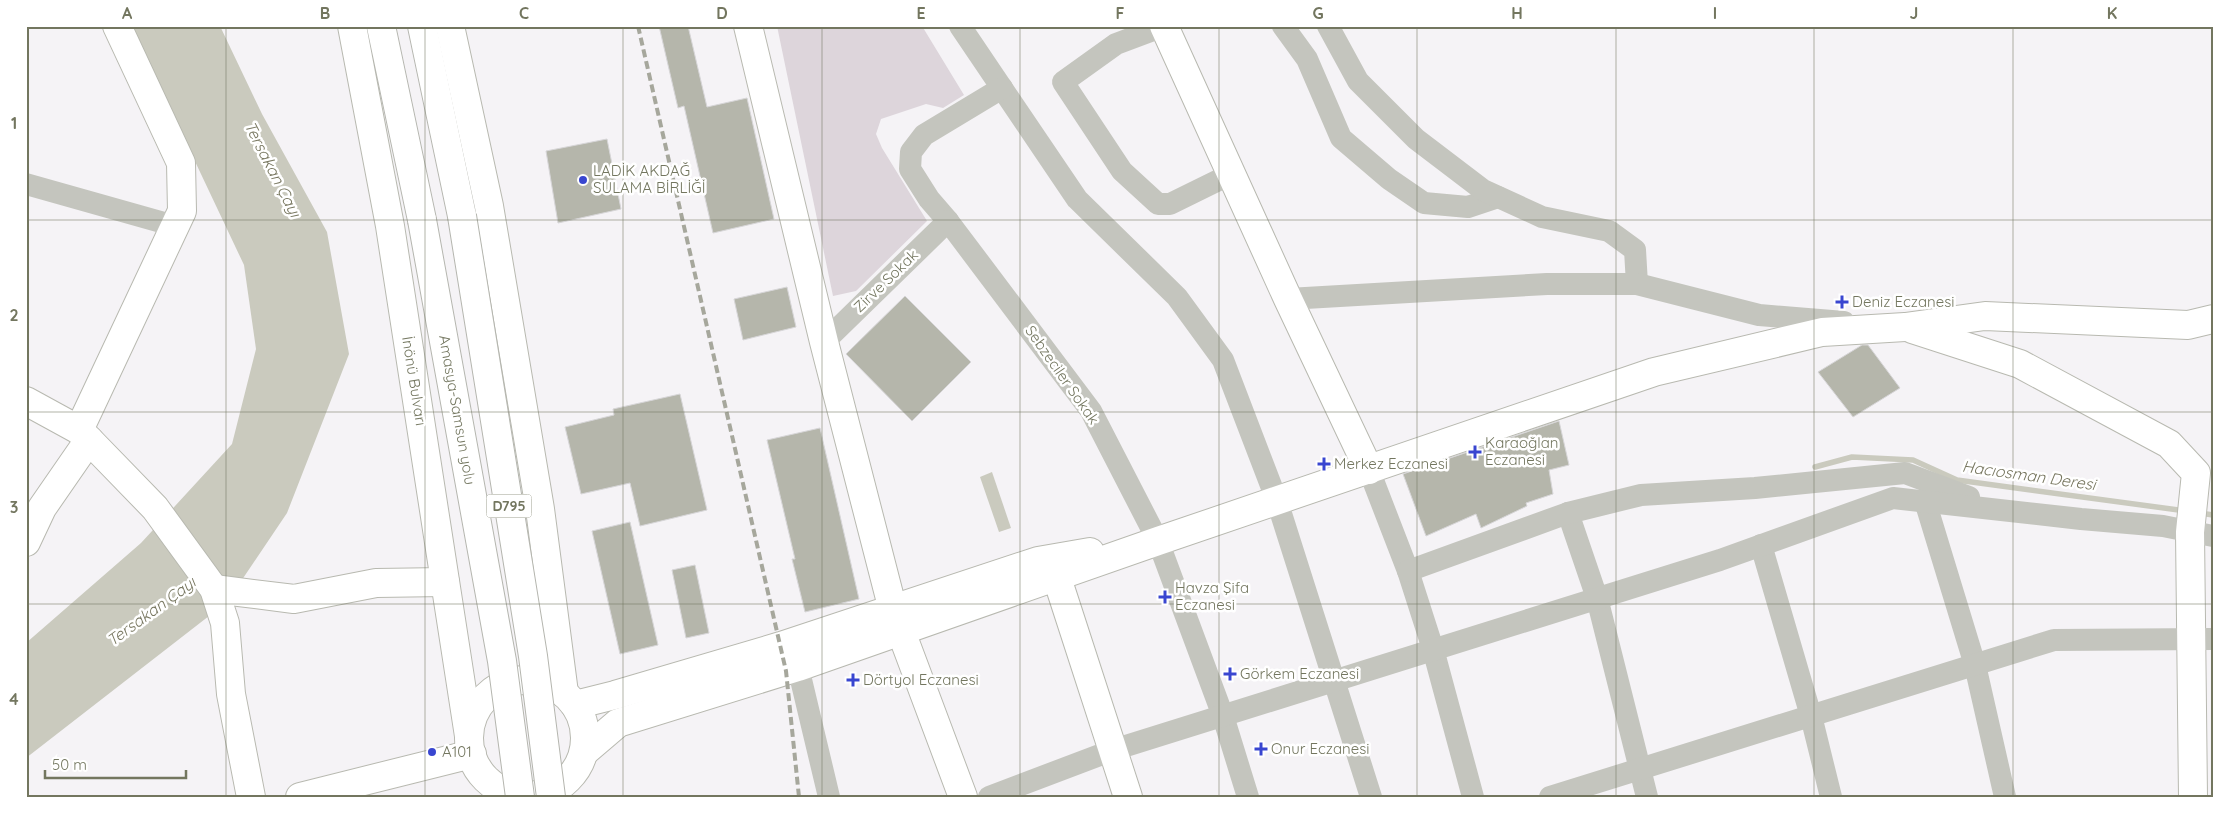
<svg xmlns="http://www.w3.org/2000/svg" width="2239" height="823" viewBox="0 0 2239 823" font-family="Quicksand,sans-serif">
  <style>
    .green { fill: #ddd5db }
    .water { fill: #cacabe }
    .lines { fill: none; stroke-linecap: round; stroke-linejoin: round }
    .stream { stroke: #cacabe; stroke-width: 5.5 }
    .building { fill: #b5b6ab; stroke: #d7d6d8 }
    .secondary-casing { stroke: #b8b9b0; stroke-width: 30 }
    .highway-casing { stroke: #b5b6af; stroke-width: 30 }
    .street { stroke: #c4c5be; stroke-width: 22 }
    .secondary { stroke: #fff; stroke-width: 28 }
    .highway { stroke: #fff; stroke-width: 28 }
    .rail { stroke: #a6a79c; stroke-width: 4; stroke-dasharray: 8 4; stroke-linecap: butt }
    .highway-bridge-casing { stroke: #b5b6af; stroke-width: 30; stroke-linecap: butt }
    .highway-bridge { stroke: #fff; stroke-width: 28 }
    .grid { fill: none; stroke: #73765f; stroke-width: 1; stroke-opacity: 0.55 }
    .poi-dot { fill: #3946d0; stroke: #fff; stroke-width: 2 }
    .labels { text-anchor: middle; stroke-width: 5; stroke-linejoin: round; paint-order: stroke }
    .shield { fill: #fff; stroke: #9d9f8f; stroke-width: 1 }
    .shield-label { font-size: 14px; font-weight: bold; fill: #73765f }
    .poi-label { font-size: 15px; fill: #73765f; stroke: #fff; text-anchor: start }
    .street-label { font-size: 15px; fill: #73765f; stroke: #fff }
    .water-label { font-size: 16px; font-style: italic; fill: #77765f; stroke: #fff }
    .neatline { fill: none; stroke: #73765f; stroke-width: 2 }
    .grid-label { font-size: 16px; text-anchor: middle; font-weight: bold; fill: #73765f }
  </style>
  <rect width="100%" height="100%" fill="#f5f3f6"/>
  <polygon class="green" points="777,26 922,26 964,95 943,108 926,104 881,119 876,134 882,148 927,221 856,291 833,296"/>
  <g class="water">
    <polygon points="131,26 220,26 262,114 327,232 349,354 287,513 227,602 26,758 26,643 141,543 232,444 256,349 244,265"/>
    <polygon points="992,472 1011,528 999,532 980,477"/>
  </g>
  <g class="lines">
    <g class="stream">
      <polyline points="1815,467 1852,457 1913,460 1957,480 2186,511"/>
      <polyline points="2200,513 2213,515"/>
    </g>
  </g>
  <g class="building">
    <polygon points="659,26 688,26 707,107 747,98 774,219 713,233 684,106 678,108"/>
    <polygon points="607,139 621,209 558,223 546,151"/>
    <polygon points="787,287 796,327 743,340 734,299"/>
    <polygon points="905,296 971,362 912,421 846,354"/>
    <polygon points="1862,345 1868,345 1900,388 1853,417 1818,372"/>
    <polygon points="680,394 707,510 640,526 630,483 581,494 565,427 614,415 613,409"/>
    <polygon points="1559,421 1569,465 1549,470 1553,494 1526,503 1527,506 1481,528 1476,514 1426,536 1403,474"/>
    <polygon points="820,428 859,599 805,612 792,559 795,559 767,440"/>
    <polygon points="630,522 658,645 620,654 592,531"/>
    <polygon points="695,565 709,633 686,638 672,570"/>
  </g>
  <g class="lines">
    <defs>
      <g id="secondary">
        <polyline points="352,26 390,226 469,736"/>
        <polyline points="450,26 489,206 540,509 564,693"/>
        <polyline points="748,26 824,342 893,610 963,797"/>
        <polyline points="1164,26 1288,299 1369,470"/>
        <polyline points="1912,329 2020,364 2169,444 2196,473 2190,532 2193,797"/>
        <polyline points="26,401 79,430 89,440 155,508 214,589 225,623 231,694 251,797"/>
        <polyline points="79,430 182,211 181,163 117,26"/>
        <polyline points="26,542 42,508 89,440"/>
        <polyline points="1043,565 1057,578 1128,797"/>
        <polyline points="214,589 294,599 376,583 445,582"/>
        <circle cx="527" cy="738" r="58"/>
        <polyline points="575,705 615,695 781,646 1038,561 1090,552"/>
        <polyline points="584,752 618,723 798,667 1158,541 1654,372 1822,332 1905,327 1985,316 2188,325 2213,319"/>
        <polyline points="300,797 472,754"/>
      </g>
      <g id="highway">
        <polyline points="381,26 422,220"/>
        <polyline points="422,26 462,216"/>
      </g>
    </defs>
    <use href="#secondary" class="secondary-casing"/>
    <use href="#highway" class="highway-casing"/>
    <g class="street">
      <polyline points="960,26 1077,199 1177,297 1223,360 1277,501 1371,797"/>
      <polyline points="1164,26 1116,44 1063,82 1122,171 1158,204 1170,204 1231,174"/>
      <polyline points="1283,26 1307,59 1341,138 1389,179 1424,203 1468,207 1498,197"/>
      <polyline points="1328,26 1358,81 1416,139 1483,190 1542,217 1609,231 1635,250 1637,284"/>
      <polyline points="1002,88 924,135 911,152 910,169 929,199 948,221 1091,411 1158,541 1223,716 1248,797"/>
      <polyline points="26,184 175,226"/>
      <polyline points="1288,299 1547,284 1637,284 1759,315 1844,322"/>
      <polyline points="824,342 948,221"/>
      <polyline points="1369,470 1408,571 1433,649 1473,797"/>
      <polyline points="1925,501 1975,665 2005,797"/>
      <polyline points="1568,513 1597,598 1647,797"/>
      <polyline points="1761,545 1811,716 1831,797"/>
      <polyline points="1408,571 1568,513 1641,495 1755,488 1905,473 1969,497"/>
      <polyline points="798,667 829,797"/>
      <polyline points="989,797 1113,750 1720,560 1893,498 2081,519 2163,526 2213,536"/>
      <polyline points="1550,797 2054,640 2213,639"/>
    </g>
    <use href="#secondary" class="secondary"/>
    <use href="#highway" class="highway"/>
    <polyline class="rail" points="638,26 786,671 799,797"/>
    <defs>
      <g id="highway-bridge">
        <polyline points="462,216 533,656 551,797"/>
        <polyline points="422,220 502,661 520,797"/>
      </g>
    </defs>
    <use href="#highway-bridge" class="highway-bridge-casing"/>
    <use href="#highway-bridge" class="highway-bridge"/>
  </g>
  <path class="grid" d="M 226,26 L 226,797M 425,26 L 425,797M 623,26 L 623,797M 822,26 L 822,797M 1020,26 L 1020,797M 1219,26 L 1219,797M 1417,26 L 1417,797M 1616,26 L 1616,797M 1814,26 L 1814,797M 2013,26 L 2013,797M 26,220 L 2213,220M 26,412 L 2213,412M 26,604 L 2213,604"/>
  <g class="poi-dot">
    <circle cx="583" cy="180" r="5"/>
    <path d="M1839.5 294.5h5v5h5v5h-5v5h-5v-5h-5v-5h5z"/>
    <path d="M1472.5 444.5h5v5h5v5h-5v5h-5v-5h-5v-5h5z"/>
    <path d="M1321.5 456.5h5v5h5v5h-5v5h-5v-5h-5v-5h5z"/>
    <path d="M1162.5 589.5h5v5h5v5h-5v5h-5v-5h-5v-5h5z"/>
    <path d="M1227.5 666.5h5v5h5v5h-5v5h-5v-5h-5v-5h5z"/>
    <path d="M850.5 672.5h5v5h5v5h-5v5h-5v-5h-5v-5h5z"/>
    <path d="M1258.5 741.5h5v5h5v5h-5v5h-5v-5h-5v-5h5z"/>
    <circle cx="432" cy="752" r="5"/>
  </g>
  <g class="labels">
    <rect class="shield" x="486.5" y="494.5" width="45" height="23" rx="4"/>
    <g class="shield-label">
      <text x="509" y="511">D795</text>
    </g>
    <g class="poi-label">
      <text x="593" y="176">LADİK AKDAĞ<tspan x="593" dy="17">SULAMA BİRLİĞİ</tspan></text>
      <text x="1852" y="307">Deniz Eczanesi</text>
      <text x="1485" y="448">Karaoğlan<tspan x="1485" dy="17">Eczanesi</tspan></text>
      <text x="1334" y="469">Merkez Eczanesi</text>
      <text x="1175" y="593">Havza Şifa<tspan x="1175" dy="17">Eczanesi</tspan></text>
      <text x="1240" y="679">Görkem Eczanesi</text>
      <text x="863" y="685">Dörtyol Eczanesi</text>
      <text x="1271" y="754">Onur Eczanesi</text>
      <text x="442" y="757">A101</text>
    </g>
    <g class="street-label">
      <text transform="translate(886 281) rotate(-44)" y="5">Zirve Sokak</text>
      <text transform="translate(1062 375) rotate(55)" y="5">Sebzeciler Sokak</text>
      <text transform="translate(414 381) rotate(81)" y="5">İnönü Bulvarı</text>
      <text transform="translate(457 410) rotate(80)" y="5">Amasya-Samsun yolu</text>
    </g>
    <g class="water-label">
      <text transform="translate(273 169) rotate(63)" y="6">Tersakan Çayı</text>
      <text transform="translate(2029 475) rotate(8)" y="6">Hacıosman Deresi</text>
      <text transform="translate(151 611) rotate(-36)" y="6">Tersakan Çayı</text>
    </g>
  </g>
  <rect width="2239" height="823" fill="none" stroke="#ffffff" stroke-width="55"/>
  <path d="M45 770v8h141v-8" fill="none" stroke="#73765f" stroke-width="2.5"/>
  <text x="52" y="770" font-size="15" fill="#73765f" stroke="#ffffff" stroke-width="4" paint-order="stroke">50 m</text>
  <rect x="28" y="28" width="2184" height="768" class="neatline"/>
  <g class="grid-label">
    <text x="127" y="19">A</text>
    <text x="325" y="19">B</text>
    <text x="524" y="19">C</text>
    <text x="722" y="19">D</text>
    <text x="921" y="19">E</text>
    <text x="1120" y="19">F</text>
    <text x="1318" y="19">G</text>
    <text x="1517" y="19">H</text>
    <text x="1715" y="19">I</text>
    <text x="1914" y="19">J</text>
    <text x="2112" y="19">K</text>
    <text x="14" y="129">1</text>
    <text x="14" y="321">2</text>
    <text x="14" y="513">3</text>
    <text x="14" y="705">4</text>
  </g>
</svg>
